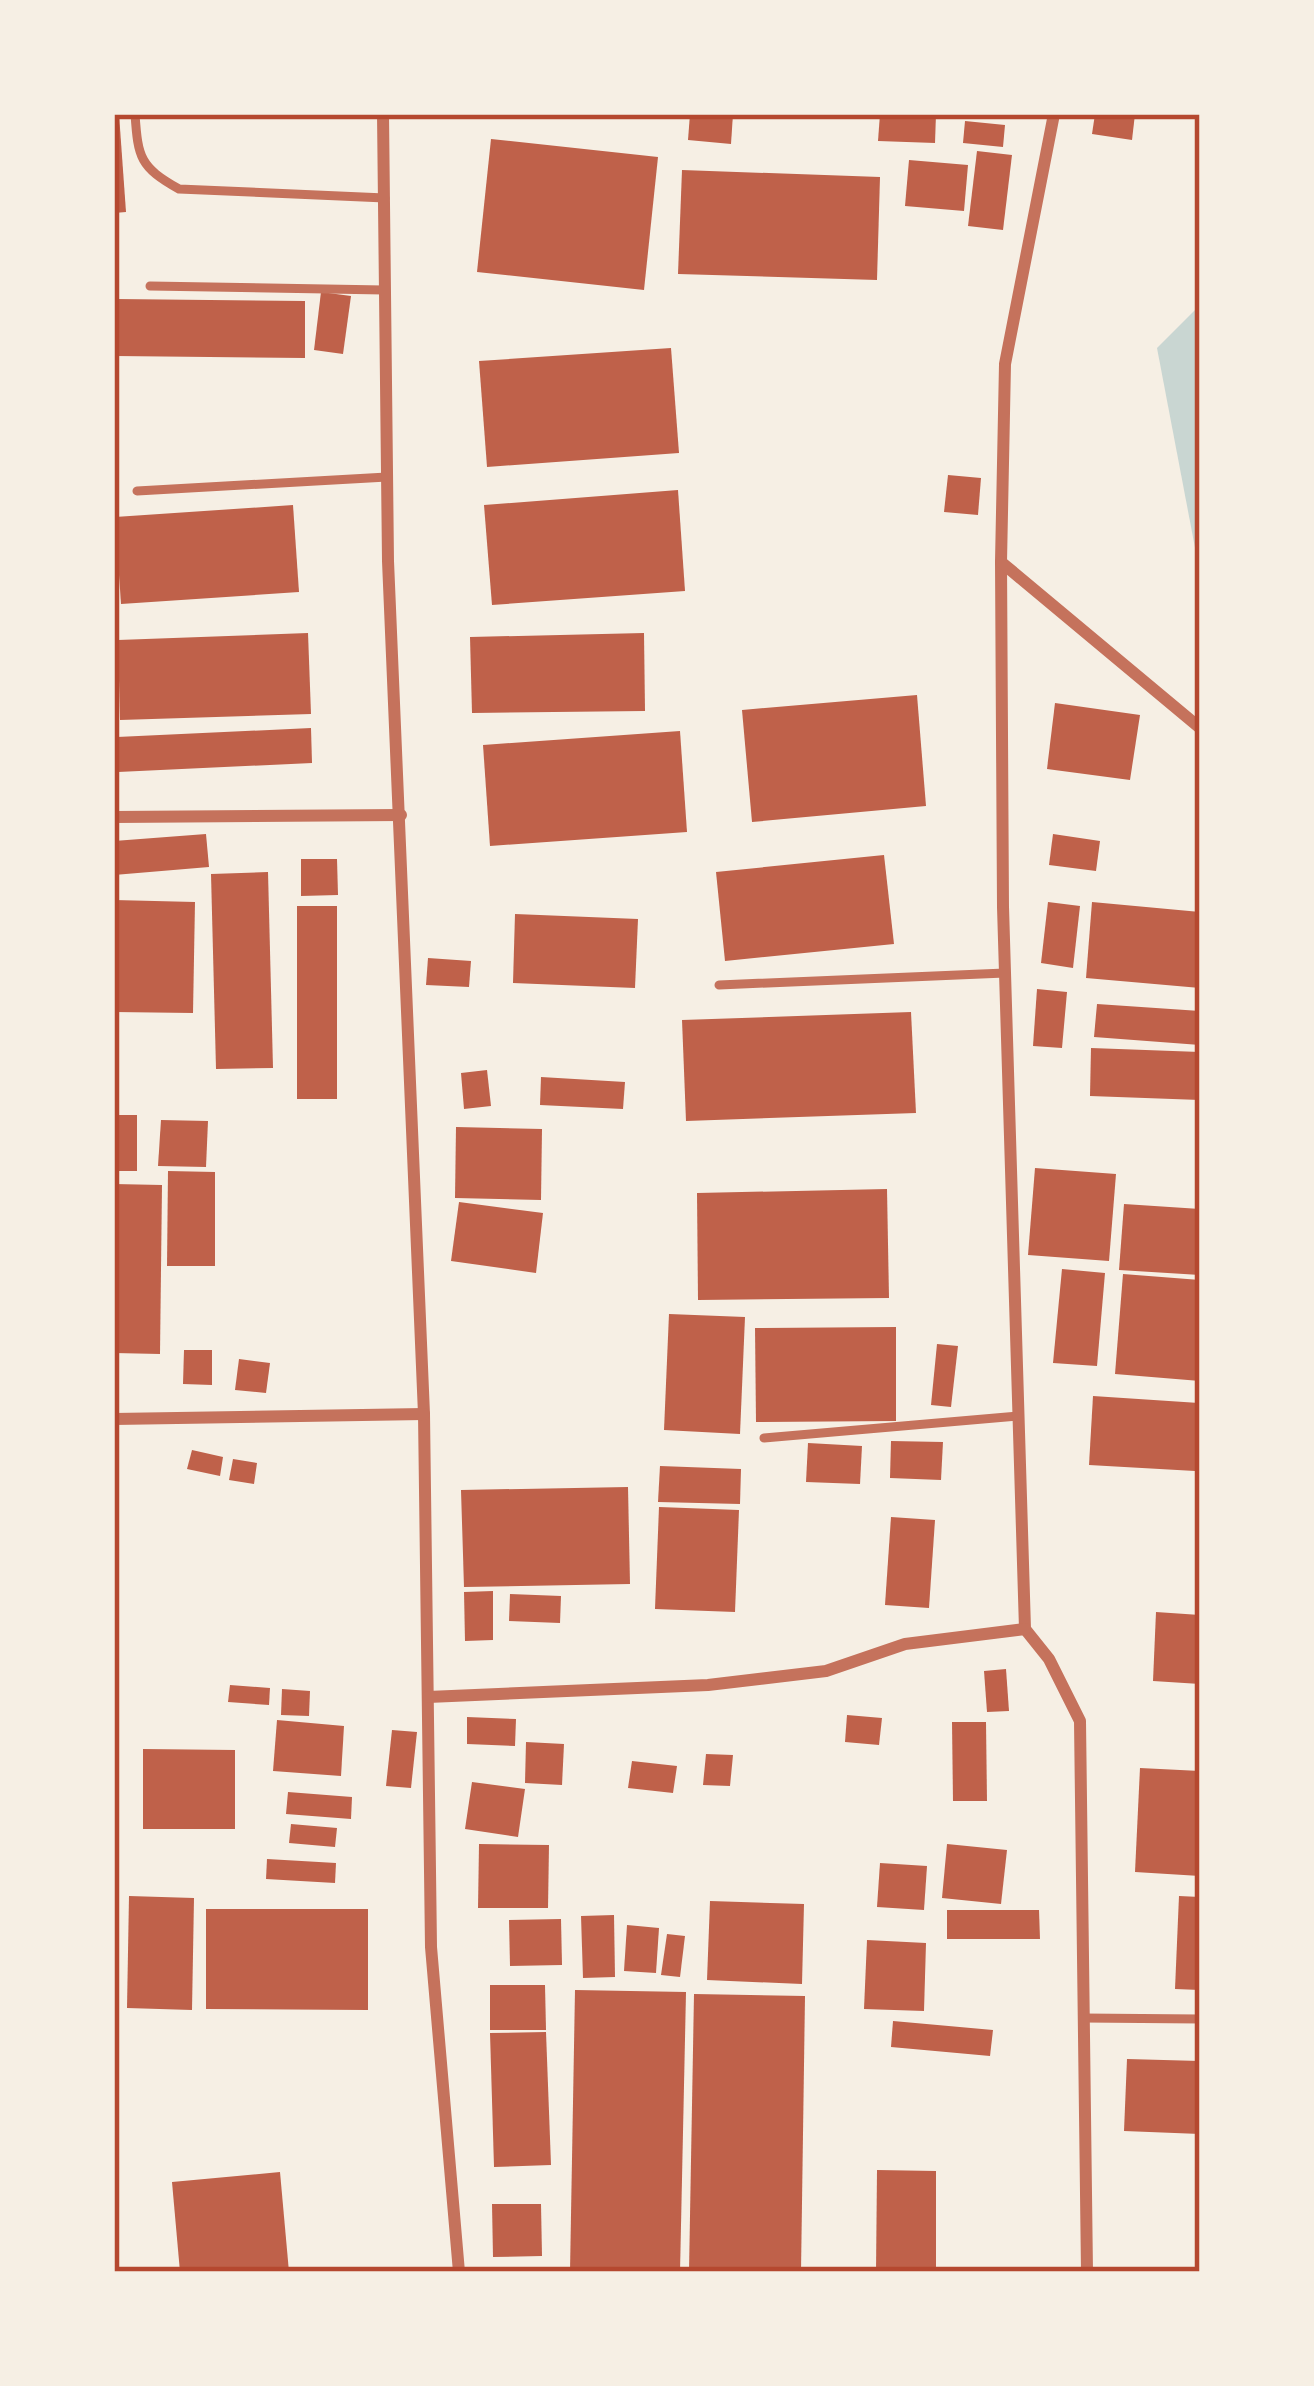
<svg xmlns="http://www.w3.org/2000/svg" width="1314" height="2386" viewBox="0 0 1314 2386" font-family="Manrope,sans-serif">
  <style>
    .water { fill: #c9d6d2 }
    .building { fill: #bf614a }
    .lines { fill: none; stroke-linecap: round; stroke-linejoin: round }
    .service { stroke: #c5725c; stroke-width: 9 }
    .minor { stroke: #c5725c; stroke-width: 12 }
    .neatline { fill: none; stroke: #b5482f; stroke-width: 4.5 }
  </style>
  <rect width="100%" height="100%" fill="#f6efe4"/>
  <polygon class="water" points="1196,309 1200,309 1200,574 1157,348"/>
  <g class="building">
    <polygon points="114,114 119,114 126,212 114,213"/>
    <polygon points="690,114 733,114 731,144 688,140"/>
    <polygon points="880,114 936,114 935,143 878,141"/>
    <polygon points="1095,114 1135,114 1132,140 1092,134"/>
    <polygon points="965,121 1005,125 1003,147 963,143"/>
    <polygon points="491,139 658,157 644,290 477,272"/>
    <polygon points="977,151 1012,155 1003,230 968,226"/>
    <polygon points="909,160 968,165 964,211 905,206"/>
    <polygon points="682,170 880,177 877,280 678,274"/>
    <polygon points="321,292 351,296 343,354 314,350"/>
    <polygon points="116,299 305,301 305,358 116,356"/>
    <polygon points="671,348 679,453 487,467 479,361"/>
    <polygon points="948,475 981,478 978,515 944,512"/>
    <polygon points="678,490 685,591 492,605 484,505"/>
    <polygon points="293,505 299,592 121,604 115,517"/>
    <polygon points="308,633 311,714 120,720 118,640"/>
    <polygon points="644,633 645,711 472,713 470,637"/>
    <polygon points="917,695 926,806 752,822 742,710"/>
    <polygon points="1055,703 1140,715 1130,780 1047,769"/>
    <polygon points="311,728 312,763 118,772 117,737"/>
    <polygon points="680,731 687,832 490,846 483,745"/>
    <polygon points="206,834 209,867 114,875 114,841"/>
    <polygon points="1053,834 1100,841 1096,871 1049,865"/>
    <polygon points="884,855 894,944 725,961 716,872"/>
    <polygon points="301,859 337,859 338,895 301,896"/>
    <polygon points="268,872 273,1068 216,1069 211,874"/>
    <polygon points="114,900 195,902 193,1013 114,1012"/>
    <polygon points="1048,902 1080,906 1073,968 1041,963"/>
    <polygon points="1092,902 1200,912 1200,988 1086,978"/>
    <rect x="297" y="906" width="40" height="193"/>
    <polygon points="515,914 638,919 635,988 513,983"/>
    <polygon points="428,958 471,961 469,987 426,985"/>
    <polygon points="1037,989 1067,992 1062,1048 1033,1046"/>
    <polygon points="1097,1004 1200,1011 1200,1045 1094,1037"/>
    <polygon points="911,1012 916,1113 686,1121 682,1020"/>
    <polygon points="1091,1048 1200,1052 1200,1100 1090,1096"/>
    <polygon points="487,1070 491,1106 464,1109 461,1073"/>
    <polygon points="541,1077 625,1082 623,1109 540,1105"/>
    <rect x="114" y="1115" width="23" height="56"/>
    <polygon points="161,1120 208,1121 206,1167 158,1166"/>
    <polygon points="456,1127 542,1129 541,1200 455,1198"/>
    <polygon points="1035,1168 1116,1174 1109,1261 1028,1255"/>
    <polygon points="168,1171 215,1172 215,1266 167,1266"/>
    <polygon points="114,1184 162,1185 160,1354 114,1353"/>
    <polygon points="887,1189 889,1298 698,1300 697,1193"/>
    <polygon points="459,1202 543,1213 536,1273 451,1261"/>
    <polygon points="1124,1204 1200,1209 1200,1275 1119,1270"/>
    <polygon points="1062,1269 1105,1273 1097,1366 1053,1363"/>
    <polygon points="1123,1274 1200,1280 1200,1381 1115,1374"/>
    <polygon points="669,1314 745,1317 740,1434 664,1430"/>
    <polygon points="896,1327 896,1421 756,1422 755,1328"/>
    <polygon points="937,1344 958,1346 951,1407 931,1405"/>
    <polygon points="184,1350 212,1350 212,1385 183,1384"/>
    <polygon points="239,1359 270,1363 266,1393 235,1390"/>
    <polygon points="1093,1396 1199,1403 1195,1471 1089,1465"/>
    <polygon points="891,1441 943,1442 941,1480 890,1478"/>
    <polygon points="808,1443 862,1446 860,1484 806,1482"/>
    <polygon points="192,1450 223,1457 220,1476 187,1469"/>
    <polygon points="233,1459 257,1463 254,1484 229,1480"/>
    <polygon points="660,1466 741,1469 740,1504 658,1502"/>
    <polygon points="628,1487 630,1584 464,1587 461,1490"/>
    <polygon points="659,1507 739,1510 735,1612 655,1609"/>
    <polygon points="891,1517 935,1520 929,1608 885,1605"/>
    <polygon points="493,1591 493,1640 465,1641 464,1592"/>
    <polygon points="510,1594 561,1596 560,1623 509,1621"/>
    <polygon points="1156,1612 1200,1615 1200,1684 1153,1681"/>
    <polygon points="1006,1669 1009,1711 987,1712 984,1671"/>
    <polygon points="230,1685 270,1688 269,1705 228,1702"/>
    <polygon points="282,1689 310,1691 309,1716 281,1715"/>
    <polygon points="847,1715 882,1718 879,1745 845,1742"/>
    <polygon points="467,1717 516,1719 515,1746 467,1744"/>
    <polygon points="277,1720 344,1726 341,1776 273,1771"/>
    <polygon points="952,1722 986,1722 987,1801 953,1801"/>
    <polygon points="392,1730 417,1732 411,1788 386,1786"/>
    <polygon points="526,1742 564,1744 562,1785 525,1783"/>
    <polygon points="143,1749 235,1750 235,1829 143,1829"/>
    <polygon points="706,1754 733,1755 730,1786 703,1785"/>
    <polygon points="632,1761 677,1766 673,1793 628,1788"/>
    <polygon points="1140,1768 1200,1771 1200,1876 1135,1872"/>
    <polygon points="472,1782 525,1789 518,1837 465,1829"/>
    <polygon points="288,1792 352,1797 351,1819 286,1814"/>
    <polygon points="291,1824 337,1828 335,1847 289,1843"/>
    <polygon points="479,1844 549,1845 548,1908 478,1908"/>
    <polygon points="947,1844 1007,1850 1001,1904 942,1898"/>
    <polygon points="267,1859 336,1863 335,1883 266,1879"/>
    <polygon points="880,1863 927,1866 924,1910 877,1907"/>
    <polygon points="129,1896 194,1898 192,2010 127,2008"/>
    <polygon points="1179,1896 1200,1897 1200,1990 1175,1989"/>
    <polygon points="710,1901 804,1904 802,1984 707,1980"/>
    <polygon points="206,1909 368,1909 368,2010 206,2009"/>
    <polygon points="947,1910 1039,1910 1040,1939 947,1939"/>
    <polygon points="614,1915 615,1977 583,1978 581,1916"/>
    <polygon points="561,1919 562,1965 510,1966 509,1920"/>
    <polygon points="627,1925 659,1928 656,1973 624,1971"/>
    <polygon points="667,1934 685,1936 680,1977 661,1975"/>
    <polygon points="867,1940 926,1943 924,2011 864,2009"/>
    <polygon points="490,1985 545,1985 546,2030 490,2030"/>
    <polygon points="575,1990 686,1992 680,2272 570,2272"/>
    <polygon points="694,1994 805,1996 801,2272 689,2272"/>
    <polygon points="893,2021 993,2030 990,2056 891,2047"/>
    <polygon points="546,2032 551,2165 494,2167 490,2033"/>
    <polygon points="1127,2059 1200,2061 1200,2134 1124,2131"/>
    <polygon points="877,2170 936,2171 936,2272 876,2272"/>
    <polygon points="280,2172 289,2272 180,2272 172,2182"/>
    <polygon points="492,2204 541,2204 542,2256 493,2257"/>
  </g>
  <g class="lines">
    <g class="service">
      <path d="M 135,114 C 138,158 140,167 179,189 L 385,198"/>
      <polyline points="150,286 384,290"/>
      <polyline points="137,491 387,477"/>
      <polyline points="719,985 1005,973"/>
      <polyline points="764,1438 1019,1416"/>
      <polyline points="1083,2018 1200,2019"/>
    </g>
    <g class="minor">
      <polyline points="383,114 388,561 424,1414 431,1947 459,2272"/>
      <polyline points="1054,114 1005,364 1001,562 1003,907 1025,1629 1049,1659 1080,1721 1087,2272"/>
      <polyline points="1001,562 1200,728"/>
      <polyline points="114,817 401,815"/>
      <polyline points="114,1419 424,1414"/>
      <polyline points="428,1697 708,1685 826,1671 905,1644 1025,1629"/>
    </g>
  </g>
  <rect width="1314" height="2386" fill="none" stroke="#f6efe4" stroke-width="234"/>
  <rect x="117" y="117" width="1080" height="2152" class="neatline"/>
</svg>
